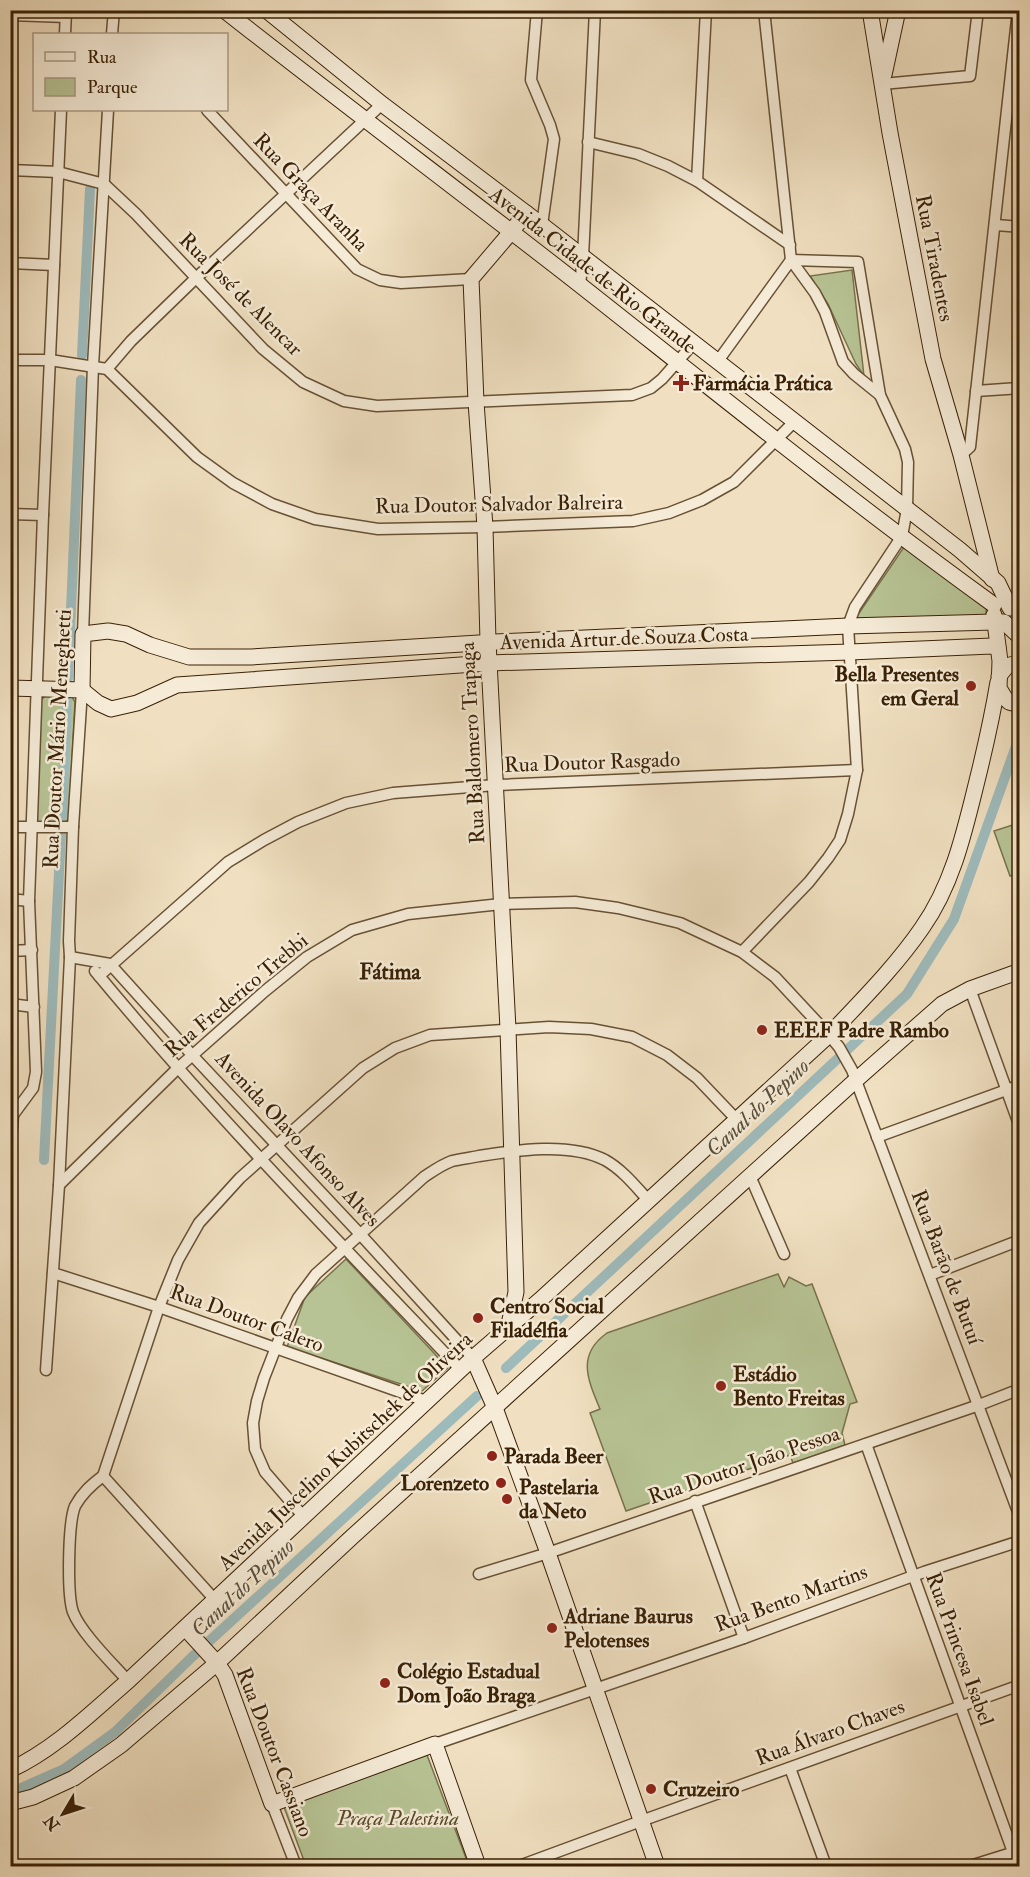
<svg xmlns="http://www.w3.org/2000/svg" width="1030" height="1877" viewBox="0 0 1030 1877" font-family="'IM FELL Double Pica',serif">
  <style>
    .green { fill: #b7c394; stroke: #78724c; stroke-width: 1.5 }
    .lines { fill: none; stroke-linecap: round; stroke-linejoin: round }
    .canal { stroke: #9ebbbc; stroke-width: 10 }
    .street-casing { stroke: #685134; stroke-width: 13 }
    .secondary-casing { stroke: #3a2105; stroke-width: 17 }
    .street { stroke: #f5ebd7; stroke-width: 10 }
    .secondary { stroke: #f5ebd7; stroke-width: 15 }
    .poi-dot { fill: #8f2418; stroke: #f5ebd7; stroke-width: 2 }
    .labels { text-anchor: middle; stroke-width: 5; stroke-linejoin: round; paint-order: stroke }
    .street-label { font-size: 21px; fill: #3a2105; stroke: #f5ebd7 }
    .poi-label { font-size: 21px; font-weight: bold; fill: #3a2105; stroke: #f5ebd7; text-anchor: start }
    .park-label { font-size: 21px; font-style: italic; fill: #594a29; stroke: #f5ebd7 }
    .neighbourhood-label { font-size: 22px; font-weight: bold; fill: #3a2105; stroke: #f5ebd7 }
    .water-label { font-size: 22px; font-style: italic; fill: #584f3c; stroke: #f5ebd7 }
  </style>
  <rect width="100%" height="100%" fill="#f0e0c1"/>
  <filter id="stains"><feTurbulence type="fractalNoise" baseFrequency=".00333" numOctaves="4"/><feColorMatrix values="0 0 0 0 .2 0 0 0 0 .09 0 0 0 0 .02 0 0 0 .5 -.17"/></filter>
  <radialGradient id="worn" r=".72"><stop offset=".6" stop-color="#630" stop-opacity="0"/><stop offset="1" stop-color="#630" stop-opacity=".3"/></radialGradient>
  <g class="green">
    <polygon points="852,270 864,376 856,364 828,304 810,276"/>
    <polygon points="904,547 987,606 985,618 855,619"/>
    <polygon points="45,696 72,697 75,702 69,818 65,823 39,822 36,820 41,700"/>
    <polygon points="1019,823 1019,873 1010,876 994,831"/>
    <polygon points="346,1259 448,1368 422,1391 287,1347 305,1297"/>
    <path d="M 778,1274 L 784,1287 L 789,1277 L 806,1286 L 812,1284 L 857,1402 L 850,1404 L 842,1433 L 845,1445 L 793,1463 L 790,1455 L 626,1511 L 590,1413 L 600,1409 C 588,1380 576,1355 607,1333 Z"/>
    <polygon points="427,1755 469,1866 306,1866 284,1807"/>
  </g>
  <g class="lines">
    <g class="canal">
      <polyline points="82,355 90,189"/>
      <polyline points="68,678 81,380"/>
      <polyline points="62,816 67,699"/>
      <polyline points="44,1160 61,834"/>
      <polyline points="506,1368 907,994 954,919 1020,735"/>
      <polyline points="21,1788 64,1769 115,1732 192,1657 477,1396"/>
    </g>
    <defs>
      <g id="street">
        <polyline points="537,10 531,80 550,125 554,139 542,225"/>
        <polyline points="764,10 791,260 815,293 825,312 843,362 854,374 880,395"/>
        <polyline points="10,15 66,17"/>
        <polyline points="65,34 66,11"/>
        <polyline points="112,34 114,10"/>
        <polyline points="882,84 970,76 978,10"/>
        <polyline points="207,110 357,269 380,280 401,283 471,279"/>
        <polyline points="588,142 638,154 668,166 697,181 790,245"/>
        <polyline points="10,170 58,172 104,184 136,214 263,349 303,382 344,401 377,406 632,395 651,388 662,379 693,344"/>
        <polyline points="697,181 706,10"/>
        <polyline points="996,225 1020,227"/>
        <polyline points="10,263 54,265"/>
        <polyline points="580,285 583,257 595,10"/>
        <polyline points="10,360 50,360 107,369 197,457 233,483 272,504 315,519 378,529 485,527 633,521 669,513 702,500 734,482 794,422"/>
        <polyline points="718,361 791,260"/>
        <polyline points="107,369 131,341 197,277 382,104"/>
        <polyline points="976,391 1020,388"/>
        <polyline points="961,455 970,447 1018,10"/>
        <polyline points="10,514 43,515"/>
        <polyline points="83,634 93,366 108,110"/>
        <polyline points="10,827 73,827"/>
        <polyline points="10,899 29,901"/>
        <polyline points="10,951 32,950"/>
        <polyline points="742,952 809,882 828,858 840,840 848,814 857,770 848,626 855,607 902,536 907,509 908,462 905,449 880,395 858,262 791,260"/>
        <polyline points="70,957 110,964 193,1056 360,1234 473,1358"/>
        <path d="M 95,971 C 210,1110 336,1239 460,1369"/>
        <polyline points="99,976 228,862 264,840 298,822 346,803 393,793 496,785 857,770"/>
        <polyline points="970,989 1020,1127"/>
        <polyline points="10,1004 34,1007"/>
        <polyline points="877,1137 1020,1085"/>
        <polyline points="10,1153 13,1115 33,1088 36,1072 29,901 43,515 61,110"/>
        <polyline points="750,1176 784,1254"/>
        <polyline points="59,1185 178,1068 265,991 307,957 352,930 408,914 501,904 575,902 618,908 680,923 742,952 775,977 829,1035 839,1047 852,1070 1020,1517"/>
        <polyline points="53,1273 159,1307 426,1401"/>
        <polyline points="930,1275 1020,1240"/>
        <polyline points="46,1370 59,1185 70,957 69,941 73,827 82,690"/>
        <polyline points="866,1444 1018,1866"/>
        <polyline points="103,1476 159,1307 178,1260 199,1223 240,1178 335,1093 363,1068 395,1048 430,1035 549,1027 591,1029 632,1037 667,1055 697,1078 737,1120"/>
        <path d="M 103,1476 C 91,1485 82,1493 75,1506 C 68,1523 67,1595 73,1612 C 81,1633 113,1664 128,1681"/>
        <polyline points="103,1476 216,1601"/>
        <polyline points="695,1501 744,1638"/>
        <path d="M 303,1516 L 265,1472 L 255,1449 L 253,1423 L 257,1401 L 264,1378 L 287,1319 L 298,1298 L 316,1274 L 424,1177 C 433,1171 441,1165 452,1161 C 460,1159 470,1158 479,1156 C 517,1150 570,1142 605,1160 C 623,1170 636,1187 649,1201"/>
        <polyline points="479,1574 548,1553 979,1405 1020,1389"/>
        <polyline points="435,1744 744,1638 924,1572 1020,1541"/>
        <polyline points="790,1768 826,1866"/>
        <polyline points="272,1804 296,1866"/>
        <polyline points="519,1866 641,1821 1020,1685"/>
        <polyline points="970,1866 1018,1851"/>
      </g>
      <g id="secondary">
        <path d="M 224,10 C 342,103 462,193 580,285 C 717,393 853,503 994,605"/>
        <polyline points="266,10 382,104 542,225 960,550 998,583 1010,608"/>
        <polyline points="870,10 890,133 933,359 961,455 992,579"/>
        <polyline points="884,75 898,10"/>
        <polyline points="994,615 1000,661 999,688 1005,698 1009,702 1020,705"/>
        <polyline points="999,676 1007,666 1020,662"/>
        <polyline points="10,688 82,690 98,703 111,709 137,703 177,685 489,663 850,652 992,646 998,648"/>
        <polyline points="82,690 83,634 108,631 126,634 150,645 189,657 251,657 495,642 848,626 994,622 1004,622 1020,637"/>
        <polyline points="508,1329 516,1292 508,1029 488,642 485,527 476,402 471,279 511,232 526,213"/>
        <polyline points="473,1358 495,1408 548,1553 657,1866"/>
        <polyline points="185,1628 217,1663 225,1675 272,1804 435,1744 478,1866"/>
        <path d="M 10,1770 C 55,1749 91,1713 128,1681 L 473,1358 L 540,1300 L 829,1035 C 861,1001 896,966 922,928 C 951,887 963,838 975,789 C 984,753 992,718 998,682"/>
        <polyline points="10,1803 33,1797 74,1778 121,1745 217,1663 353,1536 856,1080 942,1004 970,989 1020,971"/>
      </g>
    </defs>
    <use href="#street" class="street-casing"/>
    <use href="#secondary" class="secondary-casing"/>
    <use href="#street" class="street"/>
    <use href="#secondary" class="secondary"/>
  </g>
  <g class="poi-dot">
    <path d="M678 374h6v6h6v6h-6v6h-6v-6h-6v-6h6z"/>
    <circle cx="971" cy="686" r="6"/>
    <circle cx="762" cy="1030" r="6"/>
    <circle cx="478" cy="1318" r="6"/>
    <circle cx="721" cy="1386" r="6"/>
    <circle cx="492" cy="1456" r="6"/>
    <circle cx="501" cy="1483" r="6"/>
    <circle cx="507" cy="1499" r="6"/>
    <circle cx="552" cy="1628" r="6"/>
    <circle cx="385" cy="1683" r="6"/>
    <circle cx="651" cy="1789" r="6"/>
  </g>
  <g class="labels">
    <g class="street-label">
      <text transform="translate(311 192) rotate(46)" y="7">Rua Graça Aranha</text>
      <text transform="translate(935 258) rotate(79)" y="7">Rua Tiradentes</text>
      <text transform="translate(593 270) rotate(38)" y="7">Avenida Cidade de Rio Grande</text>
      <text transform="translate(241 294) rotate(45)" y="7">Rua José de Alencar</text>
      <text transform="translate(499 504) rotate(-1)" y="7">Rua Doutor Salvador Balreira</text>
      <text transform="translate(624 638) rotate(-2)" y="7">Avenida Artur de Souza Costa</text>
      <text transform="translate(57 739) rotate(-87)" y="7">Rua Doutor Mário Meneghetti</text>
      <text transform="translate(472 743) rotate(-93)" y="7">Rua Baldomero Trapaga</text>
      <text transform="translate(592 762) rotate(-2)" y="7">Rua Doutor Rasgado</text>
      <text transform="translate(236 995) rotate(-40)" y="7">Rua Frederico Trebbi</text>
      <text transform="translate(298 1139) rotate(47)" y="7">Avenida Olavo Afonso Alves</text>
      <text transform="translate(947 1267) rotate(69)" y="7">Rua Barão de Butuí</text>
      <text transform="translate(247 1318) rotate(20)" y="7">Rua Doutor Calero</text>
      <text transform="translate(345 1451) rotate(-43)" y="7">Avenida Juscelino Kubitschek de Oliveira</text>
      <text transform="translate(744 1465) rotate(-19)" y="7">Rua Doutor João Pessoa</text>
      <text transform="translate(791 1598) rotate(-20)" y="7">Rua Bento Martins</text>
      <text transform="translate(960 1649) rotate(70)" y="7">Rua Princesa Isabel</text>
      <text transform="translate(830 1732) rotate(-20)" y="7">Rua Álvaro Chaves</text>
      <text transform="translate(275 1752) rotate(69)" y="7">Rua Doutor Cassiano</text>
    </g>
    <g class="poi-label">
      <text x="693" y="390">Farmácia Prática</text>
      <text x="959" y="681" text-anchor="end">Bella Presentes<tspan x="959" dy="24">em Geral</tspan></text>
      <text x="774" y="1037">EEEF Padre Rambo</text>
      <text x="490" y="1313">Centro Social<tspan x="490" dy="24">Filadélfia</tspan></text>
      <text x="733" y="1381">Estádio<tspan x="733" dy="24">Bento Freitas</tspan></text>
      <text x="504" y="1463">Parada Beer</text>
      <text x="489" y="1490" text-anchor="end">Lorenzeto</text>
      <text x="519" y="1494">Pastelaria<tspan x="519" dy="24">da Neto</tspan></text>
      <text x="564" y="1623">Adriane Baurus<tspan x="564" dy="24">Pelotenses</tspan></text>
      <text x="397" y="1678">Colégio Estadual<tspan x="397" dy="24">Dom João Braga</tspan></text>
      <text x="663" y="1796">Cruzeiro</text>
    </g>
    <g class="park-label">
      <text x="398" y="1825">Praça Palestina</text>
    </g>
    <g class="neighbourhood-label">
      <text x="390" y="979">Fátima</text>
    </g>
    <g class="water-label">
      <text transform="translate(757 1107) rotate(-43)" y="8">Canal do Pepino</text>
      <text transform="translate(242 1587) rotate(-43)" y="8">Canal do Pepino</text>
    </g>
  </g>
  <rect width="1030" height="1877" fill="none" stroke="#f0e0c1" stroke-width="36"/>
  <rect x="12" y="12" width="1006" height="1853" fill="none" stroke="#3a2105" stroke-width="3"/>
  <rect x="18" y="18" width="994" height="1841" fill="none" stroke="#3a2105" stroke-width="1.5"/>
  <rect x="33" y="33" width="195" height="78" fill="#f5ebd7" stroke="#aa9a83" stroke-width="1.5"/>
  <rect x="45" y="52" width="30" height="9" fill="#f5ebd7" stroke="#aa9a83" stroke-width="1.5"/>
  <text x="87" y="63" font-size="18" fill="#3a2105">Rua</text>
  <rect x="45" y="78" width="30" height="18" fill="#b7c394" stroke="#aa9a83" stroke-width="1.5"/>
  <text x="87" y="93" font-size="18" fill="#3a2105">Parque</text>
  <g transform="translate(63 1814) rotate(231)" stroke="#f5ebd7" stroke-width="4.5" paint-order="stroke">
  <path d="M0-4.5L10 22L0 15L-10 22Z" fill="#3a2105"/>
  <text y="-9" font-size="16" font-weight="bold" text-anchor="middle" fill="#3a2105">N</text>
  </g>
  <rect width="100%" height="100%" filter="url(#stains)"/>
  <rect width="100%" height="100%" fill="url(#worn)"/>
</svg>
